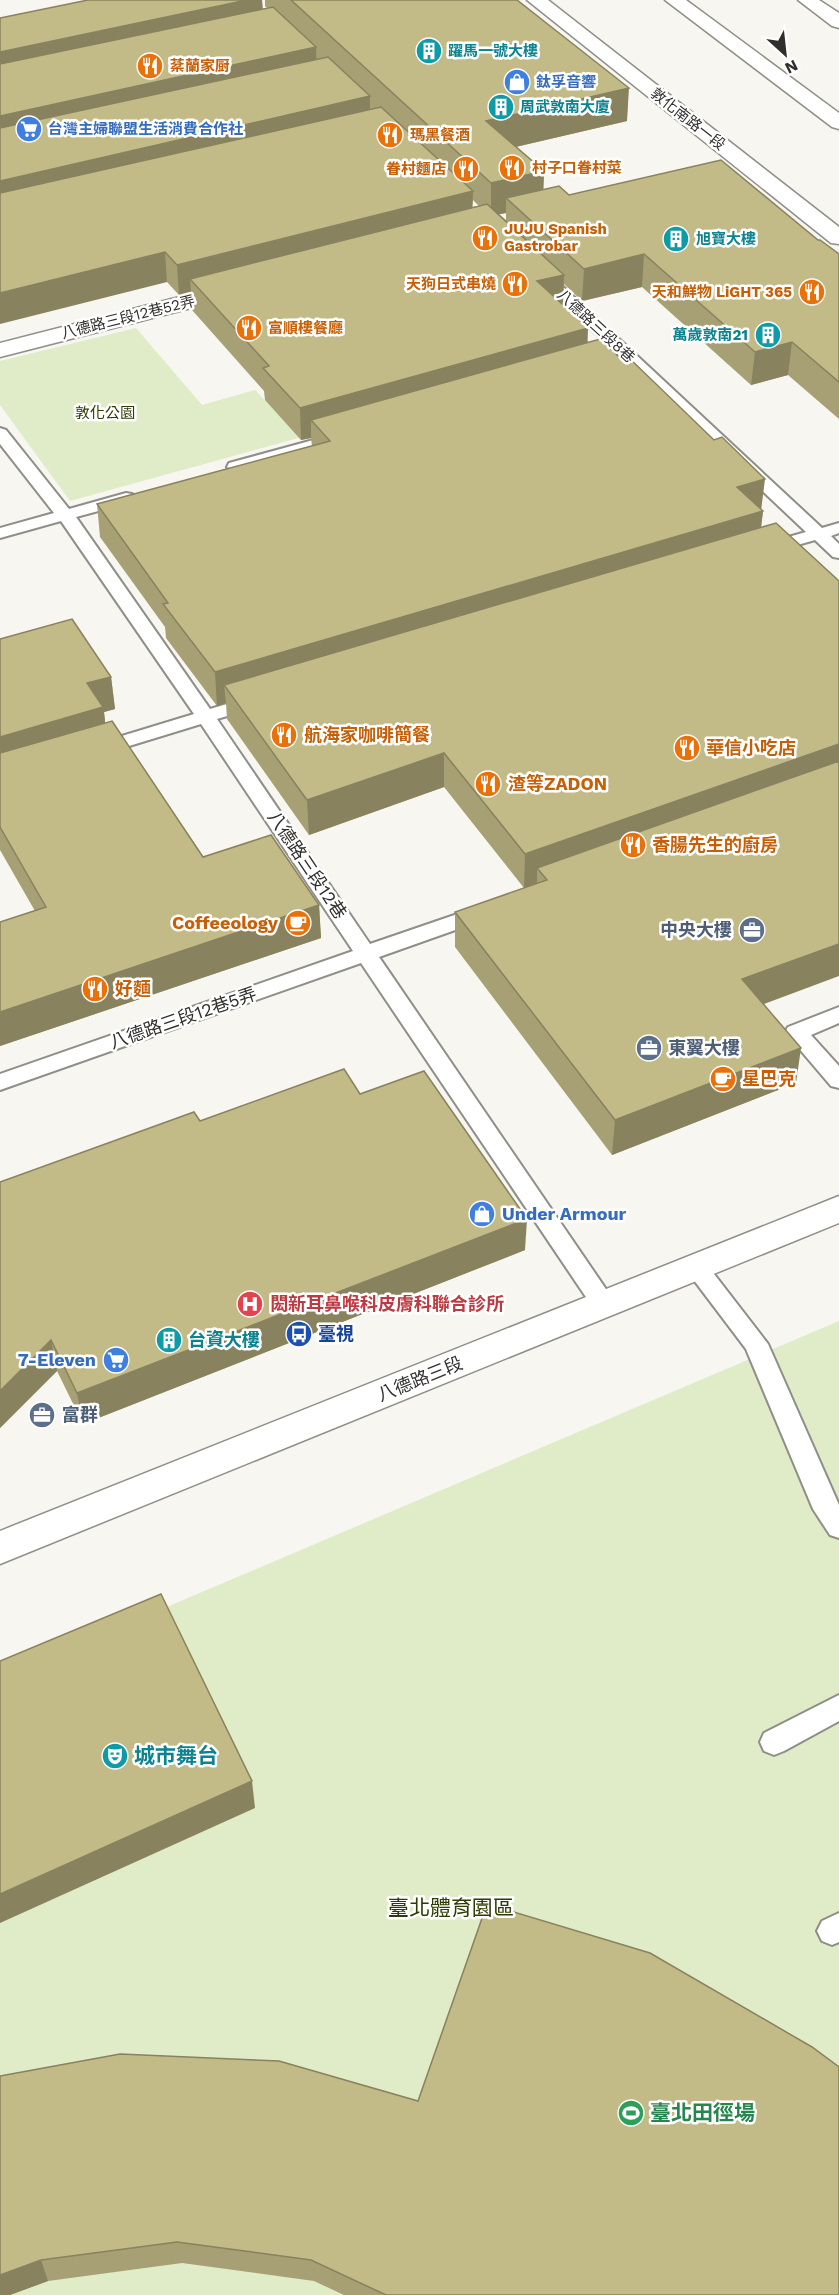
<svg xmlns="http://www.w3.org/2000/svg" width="839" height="2295" viewBox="0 0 839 2295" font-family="'Work Sans','Noto Sans TC',sans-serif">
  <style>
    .green { fill: #e0ecc7 }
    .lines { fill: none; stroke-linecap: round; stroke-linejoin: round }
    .lane-casing { stroke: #8f8e88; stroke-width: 4 }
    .street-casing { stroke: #8f8e88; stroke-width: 3 }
    .secondary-casing { stroke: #8f8e88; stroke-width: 3 }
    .lane { fill: #fff; fill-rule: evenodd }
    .street { fill: #fff; fill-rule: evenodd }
    .secondary { fill: #fff; fill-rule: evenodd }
    .wall { fill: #a7a074; fill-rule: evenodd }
    .shaded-wall { fill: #88825e }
    .building { fill: #c2ba87; stroke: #88825e; stroke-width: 1.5 }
    .labels { text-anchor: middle; stroke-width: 5; stroke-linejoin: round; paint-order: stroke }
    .far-culture-label { font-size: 15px; font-weight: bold; fill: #0d838f; stroke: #fff; text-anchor: start }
    .far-food-label { font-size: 15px; font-weight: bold; fill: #c56008; stroke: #fff; text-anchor: start }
    .far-shop-label { font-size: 15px; font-weight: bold; fill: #366cbe; stroke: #fff; text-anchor: start }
    .far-street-label { font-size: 15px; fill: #302f2d; stroke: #fff }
    .far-park-label { font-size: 15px; fill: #2e3b02; stroke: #fff }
    .food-label { font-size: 18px; font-weight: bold; fill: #c56008; stroke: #fff; text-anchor: start }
    .street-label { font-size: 18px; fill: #302f2d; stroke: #fff }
    .service-label { font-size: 18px; font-weight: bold; fill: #4e5e75; stroke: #fff; text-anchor: start }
    .shop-label { font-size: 18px; font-weight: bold; fill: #366cbe; stroke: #fff; text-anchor: start }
    .health-label { font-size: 18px; font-weight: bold; fill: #be3a42; stroke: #fff; text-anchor: start }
    .transit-label { font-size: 18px; font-weight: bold; fill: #164399; stroke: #fff; text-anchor: start }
    .culture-label { font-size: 18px; font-weight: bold; fill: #0d838f; stroke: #fff; text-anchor: start }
    .near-culture-label { font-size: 21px; font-weight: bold; fill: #0d838f; stroke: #fff; text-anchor: start }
    .near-park-label { font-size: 21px; fill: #2e3b02; stroke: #fff }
    .near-leisure-label { font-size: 21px; font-weight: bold; fill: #27864d; stroke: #fff; text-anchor: start }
  </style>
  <rect width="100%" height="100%" fill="#f7f6f0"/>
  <g class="green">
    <polygon points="136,328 202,405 255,390 302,437 70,501 0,405 0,361"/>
    <polygon points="839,1321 839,2295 0,2295 0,1678"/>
  </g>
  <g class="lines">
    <defs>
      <g id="lane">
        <polygon points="542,270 547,272 822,528 839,523 839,533 831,536 839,544 839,558 833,557 815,540 766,554 760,553 757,549 760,545 806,532 537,278 534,275"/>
        <polygon points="0,428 6,430 69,509 126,493 132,494 134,498 132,502 76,517 210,709 254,696 261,698 263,702 261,706 217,719 370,944 475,908 489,908 492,913 489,918 379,957 612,1298 616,1305 612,1312 604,1314 596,1312 361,963 0,1090 0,1074 353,951 201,724 103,754 89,754 86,750 89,746 194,714 61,521 0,538 0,528 54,513 0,444"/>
        <polygon points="339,433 347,438 345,441 235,472 227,467 229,463"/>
        <polygon points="839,1007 839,1023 811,1035 839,1066 839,1088 831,1086 785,1032 788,1027"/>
        <polygon points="696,1258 704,1261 768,1344 839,1505 839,1538 830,1535 813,1509 746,1349 684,1267 688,1261"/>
        <polygon points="839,1695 839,1721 784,1751 774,1755 764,1751 760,1742 764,1733"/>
        <polygon points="839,1913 839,1942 832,1945 822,1941 817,1931 822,1921"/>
      </g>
      <polygon id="street" points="234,283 242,285 245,290 242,295 0,357 0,343"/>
      <g id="secondary">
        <polygon points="527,0 548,0 839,227 839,244 831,243"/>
        <polygon points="665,0 686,0 839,113 839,129 832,127"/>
        <polygon points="798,0 819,0 839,13 839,28 832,26"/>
        <polygon points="839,1196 839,1223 0,1564 0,1531"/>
      </g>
    </defs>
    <use href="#lane" class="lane-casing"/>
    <use href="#street" class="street-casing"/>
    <use href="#secondary" class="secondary-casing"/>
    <use href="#lane" class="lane"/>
    <use href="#street" class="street"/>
    <use href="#secondary" class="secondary"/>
  </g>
  <g class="wall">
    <path d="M 88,0 L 262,0 L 263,9 L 267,8 L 265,6 L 265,0 L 517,0 L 627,121 L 515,147 L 544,171 L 543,190 L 818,240 L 839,254 L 839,419 L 788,375 L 751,385 L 642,287 L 582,301 L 564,284 L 563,305 L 588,342 L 763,511 L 761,527 L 763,1004 L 796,1083 L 612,1155 L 455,947 L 455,912 L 524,888 L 444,787 L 309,835 L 227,719 L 226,703 L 217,706 L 166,638 L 165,627 L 100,537 L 97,504 L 312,446 L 311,438 L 301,440 L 265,400 L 264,391 L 192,310 L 191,292 L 179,295 L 167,282 ZM 473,200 L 479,206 L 472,207 ZM 506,213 L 506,220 L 499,214 Z"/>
    <polygon points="0,639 111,677 115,709 104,712 105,723 203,857 319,905 321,938 0,1046 0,922 35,911 0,850"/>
    <polygon points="360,1094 525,1250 83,1424 57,1371 0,1428 0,1182 200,1121"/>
    <polygon points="0,2076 839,2295 344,2295 314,2281 182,2263 48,2281 10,2295"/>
  </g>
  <g class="shaded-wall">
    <polygon points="247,0 262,0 263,25 0,81 0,52"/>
    <polygon points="316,47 317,76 0,146 0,116"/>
    <polygon points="629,88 627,121 485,154 486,121"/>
    <polygon points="370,96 370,125 0,212 0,181"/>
    <polygon points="544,171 543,204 506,198 506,213 491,216 491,183"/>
    <polygon points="473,191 472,221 190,279 191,292 179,295 177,265"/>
    <polygon points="165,252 167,282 0,324 0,293"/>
    <polygon points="644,254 642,287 582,301 584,269"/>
    <polygon points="564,275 563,306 537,281"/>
    <polygon points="588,328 587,360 311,420 311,438 301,440 300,408"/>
    <polygon points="792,342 788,375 751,385 755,352"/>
    <polygon points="765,479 761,511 763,511 759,544 224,685 226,703 217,706 215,672 737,487"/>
    <polygon points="111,677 115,709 104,712 107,739 0,771 0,737 87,683"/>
    <polygon points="839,744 839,777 537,868 537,884 524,888 525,854"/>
    <polygon points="444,753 444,787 309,835 307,800"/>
    <polygon points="319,905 321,938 0,1046 0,1012"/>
    <polygon points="839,944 839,976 737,1014 742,979"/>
    <polygon points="801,1048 796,1083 612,1155 615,1120"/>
    <polygon points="527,1219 525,1250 83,1424 77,1393"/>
    <polygon points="51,1340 57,1371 0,1428 0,1391"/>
    <polygon points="252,1781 255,1808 0,1923 0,1894"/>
    <polygon points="41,2260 48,2281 10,2295 0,2295 0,2275"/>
  </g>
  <g class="building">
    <polygon points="88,0 247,0 0,52 0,18"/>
    <polygon points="291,0 517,0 629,88 486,121 544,171 491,183"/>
    <polygon points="273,7 316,47 0,116 0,64"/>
    <polygon points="328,57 370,96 0,181 0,128"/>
    <polygon points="381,107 473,191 177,265 165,252 0,293 0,193"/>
    <polygon points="721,160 818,240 820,240 839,254 839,382 792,342 755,352 644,254 584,269 506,198 559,186 569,195"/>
    <polygon points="487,204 564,275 537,281 588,328 300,408 263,368 269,366 190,279"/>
    <polygon points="600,339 618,356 625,354 714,440 722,437 765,479 737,487 763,511 215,672 163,604 168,603 97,504 330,441 311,420"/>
    <polygon points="776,523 839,581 839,744 525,854 444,753 307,800 224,685"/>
    <polygon points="72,619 111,677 87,683 103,707 0,737 0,639"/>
    <polygon points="112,721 203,857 271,835 319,905 0,1012 0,922 46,907 0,827 0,753"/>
    <polygon points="839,761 839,944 742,979 801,1048 615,1120 455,912 547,880 537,868"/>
    <polygon points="344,1069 360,1094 424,1071 527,1219 77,1393 51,1340 0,1391 0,1182 194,1112 200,1121"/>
    <polygon points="161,1594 252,1781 0,1894 0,1661"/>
    <polygon points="487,1904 650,1953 812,2047 839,2067 839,2295 386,2295 311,2260 177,2242 41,2260 0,2275 0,2076 120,2054 279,2061 418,2101"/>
  </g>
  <defs>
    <symbol id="building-disc" viewBox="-11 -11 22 22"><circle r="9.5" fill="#0f9aa8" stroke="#fff"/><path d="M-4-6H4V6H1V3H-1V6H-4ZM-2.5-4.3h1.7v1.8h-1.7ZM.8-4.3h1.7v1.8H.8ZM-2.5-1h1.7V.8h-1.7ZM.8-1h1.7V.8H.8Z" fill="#fff"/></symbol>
    <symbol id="restaurant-disc" viewBox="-11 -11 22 22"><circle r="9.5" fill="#e8710a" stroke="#fff"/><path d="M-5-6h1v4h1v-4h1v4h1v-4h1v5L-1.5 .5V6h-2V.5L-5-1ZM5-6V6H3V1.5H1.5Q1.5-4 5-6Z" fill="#fff"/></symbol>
    <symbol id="shop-disc" viewBox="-11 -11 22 22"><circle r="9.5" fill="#3f7fe0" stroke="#fff"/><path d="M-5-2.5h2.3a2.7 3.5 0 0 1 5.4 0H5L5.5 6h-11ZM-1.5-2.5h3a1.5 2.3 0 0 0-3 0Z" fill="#fff"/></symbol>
    <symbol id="supermarket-disc" viewBox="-11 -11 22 22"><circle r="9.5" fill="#3f7fe0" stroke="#fff"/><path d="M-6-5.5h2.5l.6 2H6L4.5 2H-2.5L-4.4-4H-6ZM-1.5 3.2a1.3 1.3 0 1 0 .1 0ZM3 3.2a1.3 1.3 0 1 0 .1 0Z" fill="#fff"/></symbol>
    <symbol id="cafe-disc" viewBox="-11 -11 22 22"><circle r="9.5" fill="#e8710a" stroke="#fff"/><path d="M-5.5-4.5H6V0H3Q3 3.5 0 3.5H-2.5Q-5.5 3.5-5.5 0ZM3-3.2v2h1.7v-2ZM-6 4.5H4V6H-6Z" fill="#fff"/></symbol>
    <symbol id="office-disc" viewBox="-11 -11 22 22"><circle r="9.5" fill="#5c6f8a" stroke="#fff"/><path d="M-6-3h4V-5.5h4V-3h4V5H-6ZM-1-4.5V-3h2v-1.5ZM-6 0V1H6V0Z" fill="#fff"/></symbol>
    <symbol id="hospital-disc" viewBox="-11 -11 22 22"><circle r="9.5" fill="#e0444e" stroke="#fff"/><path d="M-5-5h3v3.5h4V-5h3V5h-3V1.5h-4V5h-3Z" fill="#fff"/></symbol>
    <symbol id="bus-disc" viewBox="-11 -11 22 22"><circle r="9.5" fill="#1a4fb4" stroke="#fff"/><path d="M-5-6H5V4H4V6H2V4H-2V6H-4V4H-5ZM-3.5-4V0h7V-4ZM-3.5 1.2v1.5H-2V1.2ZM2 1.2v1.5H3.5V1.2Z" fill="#fff"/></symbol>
    <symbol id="theatre-disc" viewBox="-11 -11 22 22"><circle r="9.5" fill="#0f9aa8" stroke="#fff"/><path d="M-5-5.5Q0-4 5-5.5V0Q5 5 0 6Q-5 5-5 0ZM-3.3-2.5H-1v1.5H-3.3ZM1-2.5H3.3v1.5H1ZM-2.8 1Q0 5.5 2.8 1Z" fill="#fff"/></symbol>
    <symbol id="stadium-disc" viewBox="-11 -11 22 22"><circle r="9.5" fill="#2e9e5b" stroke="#fff"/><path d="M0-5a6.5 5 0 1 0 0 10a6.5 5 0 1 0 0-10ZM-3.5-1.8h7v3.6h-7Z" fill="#fff"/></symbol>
  </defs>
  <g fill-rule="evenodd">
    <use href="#building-disc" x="414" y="36" width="30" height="30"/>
    <use href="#restaurant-disc" x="135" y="51" width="30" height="30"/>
    <use href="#shop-disc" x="502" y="67" width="30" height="30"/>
    <use href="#building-disc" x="486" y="92" width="30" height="30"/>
    <use href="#supermarket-disc" x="14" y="114" width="30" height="30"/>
    <use href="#restaurant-disc" x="375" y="120" width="30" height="30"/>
    <use href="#restaurant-disc" x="497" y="153" width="30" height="30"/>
    <use href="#restaurant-disc" x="451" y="154" width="30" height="30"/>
    <use href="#restaurant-disc" x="470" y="223" width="30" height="30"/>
    <use href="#building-disc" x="661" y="224" width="30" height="30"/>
    <use href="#restaurant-disc" x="500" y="269" width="30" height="30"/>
    <use href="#restaurant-disc" x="797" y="277" width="30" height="30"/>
    <use href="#restaurant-disc" x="234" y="313" width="30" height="30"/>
    <use href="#building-disc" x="753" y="320" width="30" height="30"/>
    <use href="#restaurant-disc" x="269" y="720" width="30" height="30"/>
    <use href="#restaurant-disc" x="672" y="733" width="30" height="30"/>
    <use href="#restaurant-disc" x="473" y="769" width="30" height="30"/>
    <use href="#restaurant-disc" x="618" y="830" width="30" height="30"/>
    <use href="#cafe-disc" x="283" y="908" width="30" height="30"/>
    <use href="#office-disc" x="737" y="915" width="30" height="30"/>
    <use href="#restaurant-disc" x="80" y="974" width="30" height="30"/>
    <use href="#office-disc" x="634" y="1033" width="30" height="30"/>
    <use href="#cafe-disc" x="708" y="1064" width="30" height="30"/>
    <use href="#shop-disc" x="467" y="1199" width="30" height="30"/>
    <use href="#hospital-disc" x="235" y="1289" width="30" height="30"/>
    <use href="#bus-disc" x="284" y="1319" width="30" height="30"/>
    <use href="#building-disc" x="154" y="1325" width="30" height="30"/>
    <use href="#supermarket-disc" x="101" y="1345" width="30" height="30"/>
    <use href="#office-disc" x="27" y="1400" width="30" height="30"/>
    <use href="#theatre-disc" x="100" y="1741" width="30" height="30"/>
    <use href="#stadium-disc" x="616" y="2098" width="30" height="30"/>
  </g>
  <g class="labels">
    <g class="far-culture-label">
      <text x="448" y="56">躍馬一號大樓</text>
      <text x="520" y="112">周武敦南大廈</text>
      <text x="696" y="244">旭寶大樓</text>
      <text x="748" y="340" text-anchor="end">萬歲敦南21</text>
    </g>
    <g class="far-food-label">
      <text x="170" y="71">棻蘭家厨</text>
      <text x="410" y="140">瑪黑餐酒</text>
      <text x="532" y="173">村子口眷村菜</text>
      <text x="446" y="174" text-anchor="end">眷村麵店</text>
      <text x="504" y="234">JUJU Spanish<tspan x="504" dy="17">Gastrobar</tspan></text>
      <text x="496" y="289" text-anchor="end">天狗日式串燒</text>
      <text x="792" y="297" text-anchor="end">天和鮮物 LiGHT 365</text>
      <text x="268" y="333">富順樓餐廳</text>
    </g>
    <g class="far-shop-label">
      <text x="536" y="87">鈦孚音響</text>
      <text x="48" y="134">台灣主婦聯盟生活消費合作社</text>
    </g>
    <g class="far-street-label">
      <text transform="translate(688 119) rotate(38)" y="5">敦化南路一段</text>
      <text transform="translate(128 317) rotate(-14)" y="5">八德路三段12巷52弄</text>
      <text transform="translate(596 326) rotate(43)" y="5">八德路三段8巷</text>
    </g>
    <g class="far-park-label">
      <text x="105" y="418">敦化公園</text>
    </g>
    <g class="food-label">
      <text x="304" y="741">航海家咖啡簡餐</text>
      <text x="706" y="754">華信小吃店</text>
      <text x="508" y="790">渣等ZADON</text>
      <text x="652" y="851">香腸先生的廚房</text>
      <text x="278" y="929" text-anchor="end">Coffeeology</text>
      <text x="115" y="995">好麵</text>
      <text x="742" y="1085">星巴克</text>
    </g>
    <g class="street-label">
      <text transform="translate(307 865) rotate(56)" y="6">八德路三段12巷</text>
      <text transform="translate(183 1018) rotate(-19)" y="6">八德路三段12巷5弄</text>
      <text transform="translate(420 1379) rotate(-22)" y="6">八德路三段</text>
    </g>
    <g class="service-label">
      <text x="732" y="936" text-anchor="end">中央大樓</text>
      <text x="668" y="1054">東翼大樓</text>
      <text x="62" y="1421">富群</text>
    </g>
    <g class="shop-label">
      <text x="502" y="1220">Under Armour</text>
      <text x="96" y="1366" text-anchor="end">7-Eleven</text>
    </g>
    <g class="health-label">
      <text x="270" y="1310">閎新耳鼻喉科皮膚科聯合診所</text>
    </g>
    <g class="transit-label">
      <text x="318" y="1340">臺視</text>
    </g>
    <g class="culture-label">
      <text x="188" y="1346">台資大樓</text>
    </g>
    <g class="near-culture-label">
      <text x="134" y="1763">城市舞台</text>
    </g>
    <g class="near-park-label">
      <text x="451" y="1915">臺北體育園區</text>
    </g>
    <g class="near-leisure-label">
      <text x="650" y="2120">臺北田徑場</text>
    </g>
  </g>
  <g transform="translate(785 54) rotate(153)" stroke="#ffffff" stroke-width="4.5" paint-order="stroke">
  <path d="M0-4.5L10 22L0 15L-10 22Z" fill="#302f2d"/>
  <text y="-9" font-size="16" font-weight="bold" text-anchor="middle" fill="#302f2d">N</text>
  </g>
</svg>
